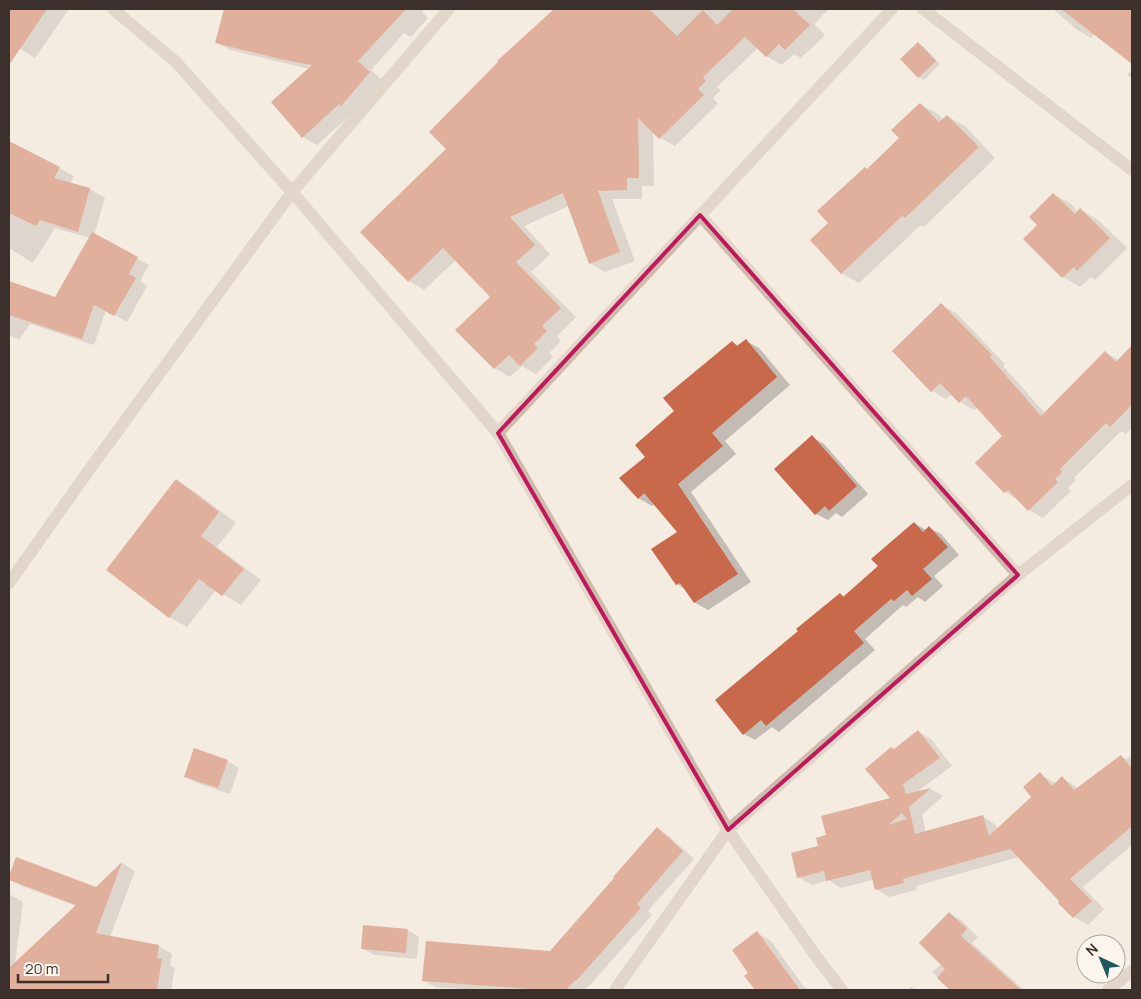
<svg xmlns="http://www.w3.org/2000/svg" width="1141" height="999" viewBox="0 0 1141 999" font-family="Manrope,sans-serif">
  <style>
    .shadow { fill: #0003 }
    .building { fill: #c8694b; fill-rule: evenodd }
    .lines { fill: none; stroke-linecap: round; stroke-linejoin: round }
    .minor { stroke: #cdbbac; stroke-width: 12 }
    .marked { fill: none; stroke: #c2185b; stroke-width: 4; stroke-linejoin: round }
  </style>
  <rect width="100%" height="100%" fill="#f4ebe1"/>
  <g class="shadow">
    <polygon points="9,9 69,9 35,58 9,42"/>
    <polygon points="225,9 288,9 293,10 293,9 298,9 331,16 338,9 425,9 422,12 428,18 411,37 404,33 371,70 383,81 354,112 317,145 303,137 310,69 230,50 216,42"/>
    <polygon points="569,9 829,9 814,24 825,35 801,58 794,54 782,65 766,56 758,48 717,87 721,90 713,98 718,104 675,146 660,138 653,131 654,186 642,186 642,199 612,199 635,261 605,272 590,263 569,206 524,226 550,254 531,272 576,317 557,336 561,341 549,353 553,357 536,374 522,366 510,377 495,368 457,330 492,297 456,260 424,290 409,281 448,149"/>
    <polygon points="1053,9 1132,9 1132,62 1095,34 1091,38 1076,29"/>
    <polygon points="918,44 924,47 940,64 924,80 919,77"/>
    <polygon points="1132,69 1132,78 1127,75"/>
    <polygon points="920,104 938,114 943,120 947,116 965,126 995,158 924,227 921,225 859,283 841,273 830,223 868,170 901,138"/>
    <polygon points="9,143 59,168 74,176 70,184 90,189 105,198 94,235 149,265 140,281 147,286 127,322 106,310 94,345 30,324 19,340 9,335 9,282 56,298 90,238 55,228 33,263 9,248"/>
    <polygon points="1053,194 1071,204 1078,212 1081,210 1098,220 1127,248 1095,280 1091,277 1080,287 1063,277 1025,239 1039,225"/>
    <polygon points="942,305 956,313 1005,364 1003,366 1045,413 1105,352 1118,360 1132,346 1132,427 1126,434 1121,431 1074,478 1076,480 1068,488 1071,491 1043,518 1029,510 1019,501 1005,492 976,463 1004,436 978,407 974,410 960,402 952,394 946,399 932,391"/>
    <polygon points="746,341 759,348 790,385 725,441 736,454 691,492 751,582 708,610 694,602 686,590 677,584 679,533 655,504 652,506 638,498 647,457 676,411 732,342 739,346"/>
    <polygon points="812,437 824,444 868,494 842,517 836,513 828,520 816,514"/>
    <polygon points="176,481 194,491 236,523 217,547 261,580 241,605 216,590 187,627 169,617"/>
    <polygon points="914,523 926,530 929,528 941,534 959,555 934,576 943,586 925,602 918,597 906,607 903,605 865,639 875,650 779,732 772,727 755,740 744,734 800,631 840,594 845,597 880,567"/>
    <polygon points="918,732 931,739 952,766 914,794 931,789 943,796 922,815 926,833 983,817 996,825 998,830 1033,797 1040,774 1053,782 1056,784 1062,778 1075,786 1078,788 1121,757 1126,759 1132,755 1132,845 1083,887 1104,909 1088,925 1074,917 1059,903 1061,901 1019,857 916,886 917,890 889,897 876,889 873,880 841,888 828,880 812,885 798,877 827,836 892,799 894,750"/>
    <polygon points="227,761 239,768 230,794 197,783 185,776"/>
    <polygon points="657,829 669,836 694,859 648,911 652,915 589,986 588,986 584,990 475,990 435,987 423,980 550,952"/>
    <polygon points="16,858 96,888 122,863 135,871 110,937 159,946 172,954 170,965 175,968 171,990 9,990 9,894 23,902 15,964 76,906 22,886 9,879"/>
    <polygon points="949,914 961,920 978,937 972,943 1024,990 952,990 932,972 942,964"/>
    <polygon points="408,930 419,937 417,959 374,955 362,948"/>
    <polygon points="757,933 771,941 804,987 811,990 756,990 746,976 750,973"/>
    <polygon points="911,987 917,990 907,990"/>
  </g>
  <g class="building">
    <polygon points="9,9 47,9 9,65"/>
    <polygon points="224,9 406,9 358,61 370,72 341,106 339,104 302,138 271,102 312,65 280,59 215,43"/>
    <polygon points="554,9 649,9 677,36 703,10 717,25 733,9 793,9 810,25 785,50 779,44 766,57 745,37 703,77 706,81 698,89 704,95 659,139 638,118 639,178 627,178 627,190 598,191 620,252 589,264 563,193 510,217 535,245 516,262 561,308 542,326 547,331 534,344 538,348 520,366 509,355 494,369 455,330 490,297 443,248 408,282 360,232 446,149 429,132 498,62 497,61"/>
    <polygon points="1061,9 1132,9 1132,64"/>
    <polygon points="918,42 936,61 918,78 900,59"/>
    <polygon points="920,103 939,122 947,115 979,147 905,218 903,215 841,274 810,240 828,223 817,211 865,167 867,169 899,138 891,130"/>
    <polygon points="9,141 60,167 54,178 90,188 78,232 40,220 36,226 9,213"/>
    <polygon points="1053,193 1075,214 1080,208 1110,238 1077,271 1074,267 1062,278 1023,239 1037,225 1029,217"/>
    <polygon points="92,232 138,257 129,274 136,278 114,316 94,305 82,339 9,315 9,281 55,297"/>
    <polygon points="941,303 992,355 990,357 1041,416 1105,351 1116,362 1132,345 1132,405 1110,427 1106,423 1060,469 1062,472 1055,479 1058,482 1028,511 1008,490 1004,493 975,463 1002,436 966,396 959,403 940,383 931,392 892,351"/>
    <polygon points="746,339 777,377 712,433 723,446 678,484 738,574 694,603 680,583 676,585 651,549 677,532 644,493 638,499 619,478 645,457 635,445 674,411 663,398 732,341 737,346"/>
    <polygon points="812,435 857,486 829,511 825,506 815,515 774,469"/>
    <polygon points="176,479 219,512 201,536 244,569 222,596 199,579 169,618 106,570"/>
    <polygon points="914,522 923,532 929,526 948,547 923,569 932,579 912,596 907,590 894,601 891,599 854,631 864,643 766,726 761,720 743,735 715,700 798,631 796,629 840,593 843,597 878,566 871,559"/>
    <path d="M 918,730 L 940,758 L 903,784 L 906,794 L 931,788 L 909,807 L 915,834 L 983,815 L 989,836 L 1031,797 L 1023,787 L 1040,772 L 1052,786 L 1062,776 L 1074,790 L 1121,755 L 1132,769 L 1132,826 L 1070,879 L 1092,901 L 1073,918 L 1058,903 L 1059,901 L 1010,849 L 903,879 L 904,883 L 875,890 L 870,870 L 826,881 L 824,871 L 797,878 L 791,853 L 818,846 L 816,838 L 826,835 L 821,816 L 890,798 L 865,769 L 891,747 L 894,749 ZM 902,813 L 907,819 L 888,825 Z"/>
    <polygon points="194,748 228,760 218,788 184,777"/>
    <polygon points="657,827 683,851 637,904 641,908 576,981 575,980 566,990 532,990 531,989 422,981 426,941 550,951 614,878 613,877"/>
    <polygon points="16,857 96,887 122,862 96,933 159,945 157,958 162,959 157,990 9,990 9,968 76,905 9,880 9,876"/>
    <polygon points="949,912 967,929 961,936 1021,990 950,990 937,978 945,969 919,943"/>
    <polygon points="363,925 408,929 406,953 361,949"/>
    <polygon points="757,931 781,964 800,990 755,990 744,976 748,973 732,950"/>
  </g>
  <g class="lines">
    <g class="minor">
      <polyline points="113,9 176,62 292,192 498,433 728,830 818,959 842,990"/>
      <polyline points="923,9 1132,170"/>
      <polyline points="700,215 1018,575"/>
      <polyline points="498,433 892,9"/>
      <polyline points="9,583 92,466 292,192 449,9"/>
      <polyline points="615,990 728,830 1018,575 1132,485"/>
      <polyline points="1108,990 1132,971"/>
    </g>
  </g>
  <path d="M0 0H1141V999H0ZM 700,215 L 1018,575 L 728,830 L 498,433 Z" fill="#f4ebe1" fill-opacity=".55" fill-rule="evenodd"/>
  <path class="marked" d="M 700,215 L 1018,575 L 728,830 L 498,433 Z"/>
  <rect width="1141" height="999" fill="none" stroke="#3b302b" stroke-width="20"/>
  <g transform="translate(1101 959) rotate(316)"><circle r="24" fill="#fbf5ee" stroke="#aea6a0"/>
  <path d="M0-4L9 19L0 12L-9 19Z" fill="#1f5a5e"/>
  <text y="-8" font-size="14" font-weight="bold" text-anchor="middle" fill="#3b302b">N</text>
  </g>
  <path d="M18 974v8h90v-8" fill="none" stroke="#3b302b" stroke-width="2.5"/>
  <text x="25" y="974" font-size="15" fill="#3b302b" stroke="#fbf5ee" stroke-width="4" paint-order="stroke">20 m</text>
</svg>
